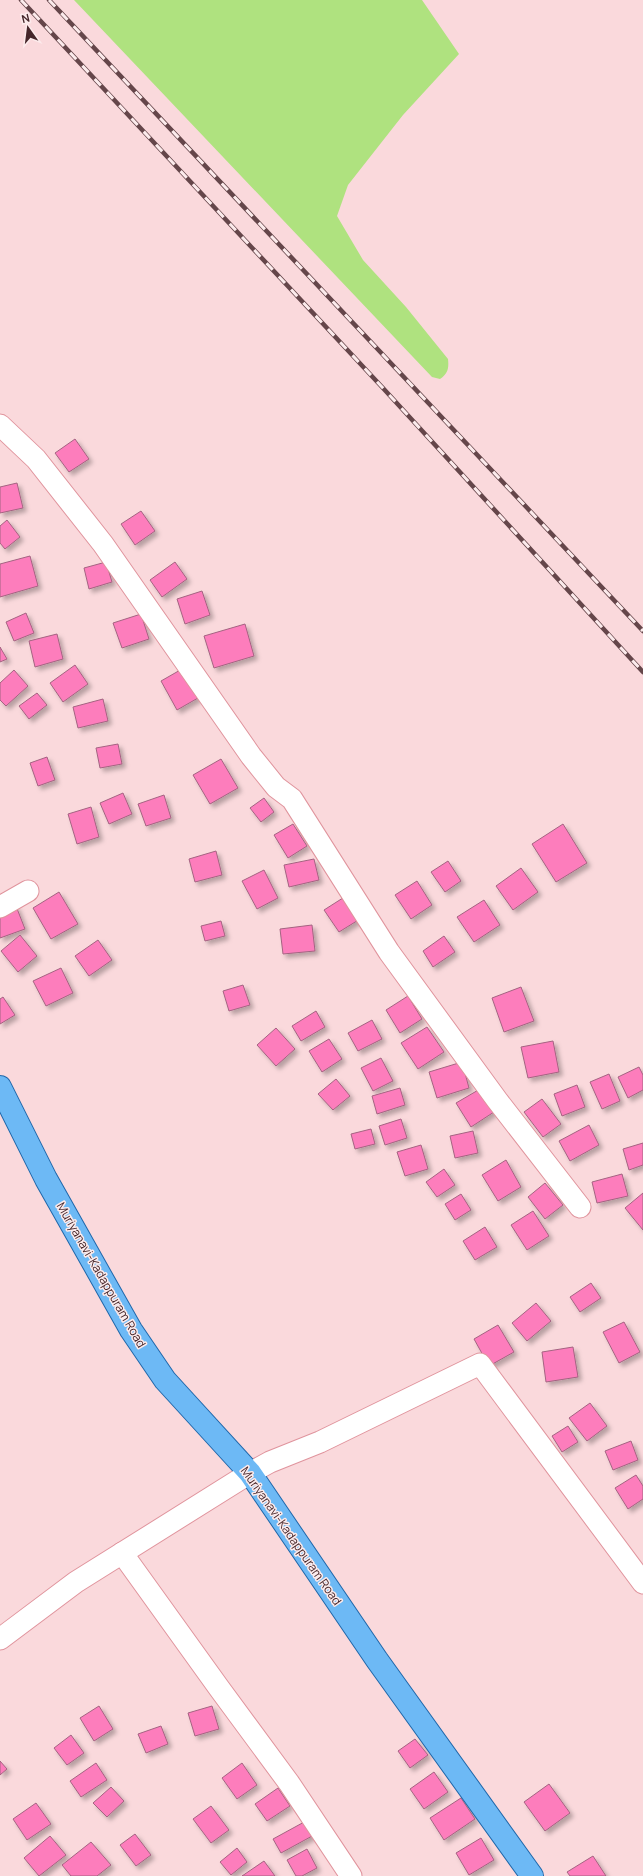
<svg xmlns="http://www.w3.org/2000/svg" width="643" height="1876" viewBox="0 0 643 1876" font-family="Manrope,sans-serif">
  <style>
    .green { fill: #afe27f }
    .building { fill: #fd7dbc; stroke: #a46381; filter: url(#shadow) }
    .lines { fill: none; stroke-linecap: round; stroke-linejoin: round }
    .minor-casing { stroke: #e0949d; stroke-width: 23 }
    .major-casing { stroke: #2067aa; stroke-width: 24 }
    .minor { stroke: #fff; stroke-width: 21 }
    .major { stroke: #6db9f5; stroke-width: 22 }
    .rail-casing { stroke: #65464a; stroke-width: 4.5 }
    .rail { stroke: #fcebec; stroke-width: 3; stroke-dasharray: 9; stroke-linecap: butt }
    .labels { text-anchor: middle; stroke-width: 3; stroke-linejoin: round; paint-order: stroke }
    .street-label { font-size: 12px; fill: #45262a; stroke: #fcebec }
  </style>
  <defs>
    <filter id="shadow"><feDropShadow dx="3.5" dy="3.5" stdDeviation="2" flood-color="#0004"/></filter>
  </defs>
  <rect width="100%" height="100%" fill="#fad9dc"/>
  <path class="green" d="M 74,0 L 422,0 L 459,54 L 403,115 L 348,185 L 337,216 L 363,260 L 406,307 L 448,359 C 449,368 448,374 440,379 L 432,377 Z"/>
  <g class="building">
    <polygon points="75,439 89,459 69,472 55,453"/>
    <polygon points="17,483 23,508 0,513 0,487"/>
    <polygon points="141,511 155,531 135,545 121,524"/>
    <polygon points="7,520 20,537 5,549 0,543 0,526"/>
    <polygon points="30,556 38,586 0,597 0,564"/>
    <polygon points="106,562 112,582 89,589 84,568"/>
    <polygon points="175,562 187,579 162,597 150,580"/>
    <polygon points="202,591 210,615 185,624 177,599"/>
    <polygon points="26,613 34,633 14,641 6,622"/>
    <polygon points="141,614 149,639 122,648 113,623"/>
    <polygon points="245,624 254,656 214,668 204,636"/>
    <polygon points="57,634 63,659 35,667 29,641"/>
    <polygon points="0,647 7,659 0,662"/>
    <polygon points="75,665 88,684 63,702 50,683"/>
    <polygon points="182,669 198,698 177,710 161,681"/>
    <polygon points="14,670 28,686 6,706 0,700 0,683"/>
    <polygon points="37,693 47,705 29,719 19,706"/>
    <polygon points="103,699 108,721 78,728 73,707"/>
    <polygon points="118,744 122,764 100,768 96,748"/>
    <polygon points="47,757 55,780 38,786 30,763"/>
    <polygon points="221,759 238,788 210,804 193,775"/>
    <polygon points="123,793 132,814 109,824 100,803"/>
    <polygon points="164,795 171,818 146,826 138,804"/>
    <polygon points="264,798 274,812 261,822 250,808"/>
    <polygon points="91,807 99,837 77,844 68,814"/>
    <polygon points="293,824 307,846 288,858 274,835"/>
    <polygon points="563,824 587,863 556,882 532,844"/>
    <polygon points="216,851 222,875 195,882 189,859"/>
    <polygon points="314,859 319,880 289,887 284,865"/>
    <polygon points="448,861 461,881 445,892 431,872"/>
    <polygon points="521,868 538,892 513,910 496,886"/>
    <polygon points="264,870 278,898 257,909 242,881"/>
    <polygon points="417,881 432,905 411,919 395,895"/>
    <polygon points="59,892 78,924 51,939 33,908"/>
    <polygon points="346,896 360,919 339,932 324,910"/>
    <polygon points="484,900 500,925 474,942 457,917"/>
    <polygon points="16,906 25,929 0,938 0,912"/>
    <polygon points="221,921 225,936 205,941 201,926"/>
    <polygon points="312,925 315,951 283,954 280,929"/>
    <polygon points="20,935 37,956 18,972 1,951"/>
    <polygon points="444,936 455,952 433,967 423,951"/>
    <polygon points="98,940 112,960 89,976 75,956"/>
    <polygon points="61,968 73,993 46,1006 33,981"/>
    <polygon points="243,985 250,1005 229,1011 223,991"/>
    <polygon points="521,987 534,1021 504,1032 492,998"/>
    <polygon points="408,996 422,1019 400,1033 386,1010"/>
    <polygon points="3,997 15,1015 0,1024 0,999"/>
    <polygon points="316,1011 325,1027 301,1041 292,1026"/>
    <polygon points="372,1020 382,1039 358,1051 348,1033"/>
    <polygon points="427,1027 444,1052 418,1069 401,1043"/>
    <polygon points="276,1028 295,1049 276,1066 257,1045"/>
    <polygon points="329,1039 342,1059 322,1072 309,1051"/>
    <polygon points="553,1041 559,1072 528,1078 521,1047"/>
    <polygon points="381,1058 393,1081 373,1091 361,1068"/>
    <polygon points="462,1062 469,1088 437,1098 429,1072"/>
    <polygon points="639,1067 643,1075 643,1090 628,1098 618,1077"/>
    <polygon points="609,1074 620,1101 602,1109 590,1082"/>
    <polygon points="336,1079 350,1096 333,1110 318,1094"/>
    <polygon points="577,1085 585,1107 562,1116 554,1094"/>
    <polygon points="400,1088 405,1105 377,1114 372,1096"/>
    <polygon points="480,1089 494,1112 471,1127 456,1103"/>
    <polygon points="542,1099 561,1124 543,1137 524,1112"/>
    <polygon points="401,1119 407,1138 385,1145 379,1126"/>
    <polygon points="589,1125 599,1145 570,1161 559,1141"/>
    <polygon points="371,1129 375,1144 355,1149 351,1134"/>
    <polygon points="473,1131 478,1153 455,1158 450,1136"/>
    <polygon points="643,1143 643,1165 629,1170 623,1149"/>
    <polygon points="421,1145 428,1169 405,1176 397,1152"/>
    <polygon points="506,1160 521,1187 498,1201 482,1175"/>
    <polygon points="444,1169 455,1185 437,1197 426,1182"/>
    <polygon points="622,1174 628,1196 597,1203 592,1182"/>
    <polygon points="545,1183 563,1205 545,1219 528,1197"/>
    <polygon points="643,1193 643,1230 625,1208"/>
    <polygon points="461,1194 471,1210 455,1220 445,1204"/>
    <polygon points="533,1211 549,1236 527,1250 511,1225"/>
    <polygon points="485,1227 497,1247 475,1260 463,1241"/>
    <polygon points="591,1283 601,1298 580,1312 570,1297"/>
    <polygon points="536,1303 551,1321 527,1341 512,1323"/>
    <polygon points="624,1322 640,1352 619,1363 603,1332"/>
    <polygon points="498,1325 514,1352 489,1366 474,1339"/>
    <polygon points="573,1347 578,1377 546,1382 542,1352"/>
    <polygon points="590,1403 607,1426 587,1441 569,1418"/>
    <polygon points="568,1426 578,1442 562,1452 552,1436"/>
    <polygon points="631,1441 638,1460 613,1470 605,1451"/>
    <polygon points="636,1475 643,1486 643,1499 628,1509 615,1488"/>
    <polygon points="99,1706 113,1729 94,1741 80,1718"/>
    <polygon points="212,1706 219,1729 195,1736 188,1713"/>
    <polygon points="161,1726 168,1744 146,1753 138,1734"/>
    <polygon points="71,1735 84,1753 67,1765 54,1748"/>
    <polygon points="415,1739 428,1755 410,1768 398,1751"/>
    <polygon points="0,1761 7,1769 0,1775"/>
    <polygon points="96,1763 107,1780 81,1797 70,1781"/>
    <polygon points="242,1763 257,1785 237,1799 222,1778"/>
    <polygon points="434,1772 448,1792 424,1809 410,1789"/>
    <polygon points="549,1784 570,1813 545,1831 524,1802"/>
    <polygon points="111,1787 124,1801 107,1817 93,1803"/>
    <polygon points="278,1788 290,1806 267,1821 255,1804"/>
    <polygon points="461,1798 475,1819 444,1840 430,1818"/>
    <polygon points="36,1803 51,1824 27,1840 13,1819"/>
    <polygon points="211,1806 229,1830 211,1843 193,1819"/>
    <polygon points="306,1821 314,1835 281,1853 273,1839"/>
    <polygon points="135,1834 151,1855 136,1866 120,1845"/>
    <polygon points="50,1836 66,1855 39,1876 24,1858"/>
    <polygon points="481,1838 494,1860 469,1875 456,1853"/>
    <polygon points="91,1842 111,1865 97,1876 71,1876 62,1865"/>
    <polygon points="237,1848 247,1862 231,1875 220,1862"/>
    <polygon points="307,1849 317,1868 302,1876 296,1876 287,1860"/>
    <polygon points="593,1856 606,1876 570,1876 567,1872"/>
    <polygon points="264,1861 275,1876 242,1876"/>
  </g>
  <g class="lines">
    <defs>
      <g id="minor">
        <polyline points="0,425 36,459 103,544 251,756 276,787 292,799 389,952 497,1100 580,1207"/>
        <polyline points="0,907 28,891"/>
        <polyline points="122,1553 219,1688 289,1783 351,1876"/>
        <polyline points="0,1639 76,1582 250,1473 270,1462 320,1442 480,1364 643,1583"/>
      </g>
      <polyline id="major" points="0,1087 46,1179 131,1330 165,1380 250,1473 377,1660 532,1876"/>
    </defs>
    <use href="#minor" class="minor-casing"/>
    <use href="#major" class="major-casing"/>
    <use href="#minor" class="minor"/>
    <use href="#major" class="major"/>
    <defs>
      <g id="rail">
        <polyline points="21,0 382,387 643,672"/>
        <polyline points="49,0 643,631"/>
      </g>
    </defs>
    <use href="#rail" class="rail-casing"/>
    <use href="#rail" class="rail"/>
  </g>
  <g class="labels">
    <g class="street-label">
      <text transform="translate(101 1275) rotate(60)" y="4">Muriyanavi-Kadappuram Road</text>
      <text transform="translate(291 1536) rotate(55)" y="4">Muriyanavi-Kadappuram Road</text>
    </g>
  </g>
  <g transform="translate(28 28) rotate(346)" stroke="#fcebec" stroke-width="3" paint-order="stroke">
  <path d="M0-3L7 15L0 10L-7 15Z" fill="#45262a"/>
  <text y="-6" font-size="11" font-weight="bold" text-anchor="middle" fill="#45262a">N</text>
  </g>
</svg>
